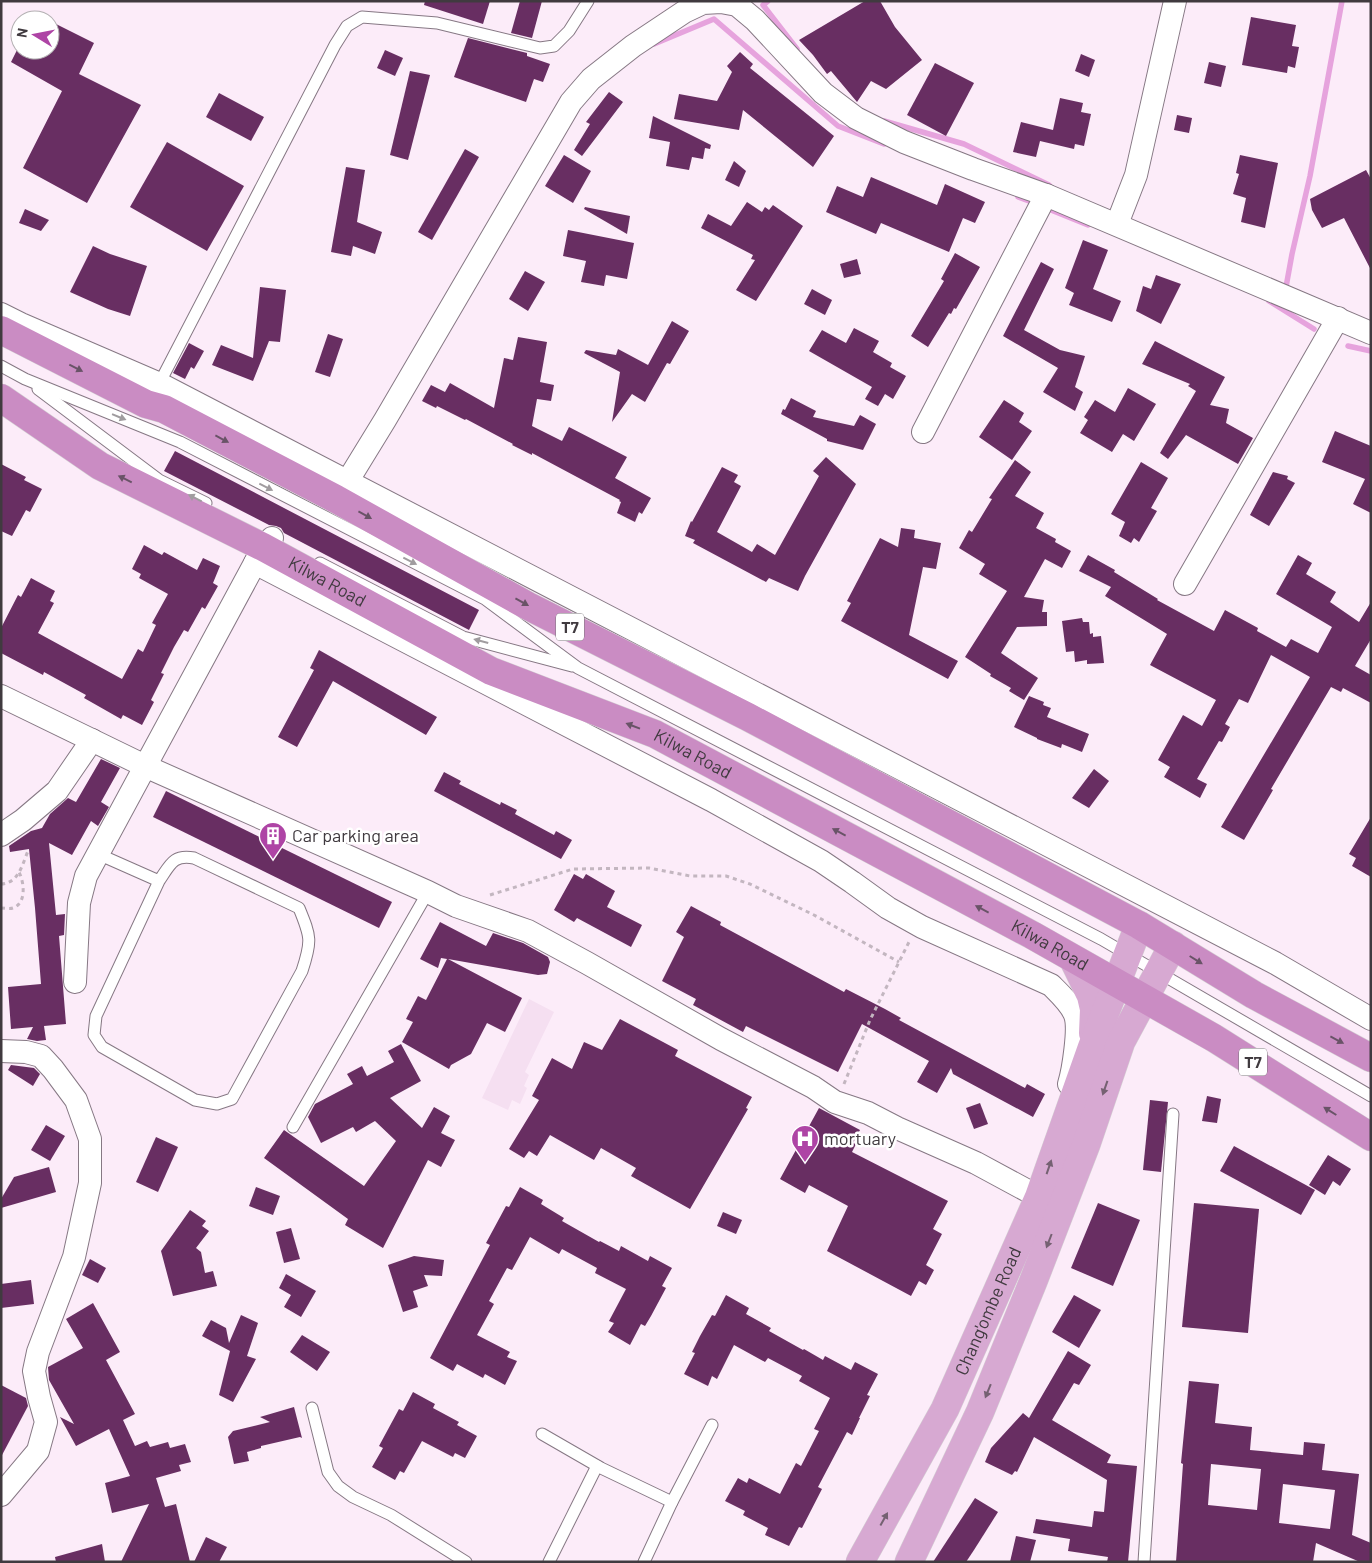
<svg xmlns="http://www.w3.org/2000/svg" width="1372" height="1563" viewBox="0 0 1372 1563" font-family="Barlow,sans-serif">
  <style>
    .built { fill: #f5dff1 }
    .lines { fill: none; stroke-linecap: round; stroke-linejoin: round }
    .stream { stroke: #e6a3dd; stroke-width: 5.5 }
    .building { fill: #682e62; fill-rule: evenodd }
    .service-casing { stroke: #867884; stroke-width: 13 }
    .minor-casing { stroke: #867884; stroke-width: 24 }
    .primary-casing { stroke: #d5d4d5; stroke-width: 29 }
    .trunk-casing { stroke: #d5d4d5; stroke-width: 29 }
    .path { stroke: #c3b6c0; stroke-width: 3; stroke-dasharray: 4 4; stroke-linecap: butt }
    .service { stroke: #fff; stroke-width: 11 }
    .minor { stroke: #fff; stroke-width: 22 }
    .primary { stroke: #d7a9d2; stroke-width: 28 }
    .trunk { stroke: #ca8cc3; stroke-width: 28 }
    .oneway { fill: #695367 }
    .oneway2 { fill: #a09c9f }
    .oneway3 { fill: #756172 }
    .labels { text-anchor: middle; stroke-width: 5; stroke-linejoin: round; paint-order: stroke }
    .shield { fill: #fff; stroke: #797579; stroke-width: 1 }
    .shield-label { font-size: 16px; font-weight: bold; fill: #403a3f }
    .street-label { font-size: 18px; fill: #403a3f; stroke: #fff }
    .poi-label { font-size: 18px; fill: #403a3f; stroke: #fff; text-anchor: start }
  </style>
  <rect width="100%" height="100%" fill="#fcecf9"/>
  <polygon class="built" points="529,999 554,1012 525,1072 529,1075 524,1086 527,1088 520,1104 512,1100 508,1110 482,1098"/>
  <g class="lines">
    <g class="stream">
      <polyline points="768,1 763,5 797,49"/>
      <polyline points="654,44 714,19 838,126 884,144"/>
      <polyline points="884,121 964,144 1049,185"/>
      <polyline points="1018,197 1037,204"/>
      <polyline points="1046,208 1088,225"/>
      <polyline points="1286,287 1292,254 1310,176 1342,1"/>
      <polyline points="1269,301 1314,329"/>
      <polyline points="1348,346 1371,351"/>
    </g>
  </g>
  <g class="building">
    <polygon points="425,1 490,1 483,24 424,5"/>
    <polygon points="520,1 542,1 532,38 511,33"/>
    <polygon points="865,1 880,1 895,27 922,60 886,89 871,81 857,102 831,71 827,74 813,55 799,40"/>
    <polygon points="1251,17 1296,25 1292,46 1299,47 1295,68 1288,66 1287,73 1242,65"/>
    <polygon points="50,21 94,43 79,74 141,105 87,203 23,168 62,91 11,62 17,50 50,50"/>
    <polygon points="468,38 527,53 527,56 550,64 543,82 534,79 526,102 454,77"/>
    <polygon points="385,50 403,58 395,76 377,68"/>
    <polygon points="740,52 753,64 750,68 834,136 813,167 743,110 739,130 674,119 679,94 717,101 732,72 727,66"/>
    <polygon points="1081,54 1095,60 1089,77 1075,71"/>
    <polygon points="1209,62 1226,66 1221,87 1204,83"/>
    <polygon points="935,63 974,83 946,136 907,115"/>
    <polygon points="410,71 430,75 408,160 390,155"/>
    <polygon points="609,92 623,102 582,156 574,150 590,124 586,122"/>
    <polygon points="219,93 264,117 251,141 206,117"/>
    <polygon points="1060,98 1083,103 1081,112 1091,114 1084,146 1075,144 1074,149 1040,141 1036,157 1013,152 1021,122 1053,130"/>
    <polygon points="1177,115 1192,118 1189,133 1174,130"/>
    <polygon points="653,116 711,145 710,149 705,148 703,159 692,157 689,170 666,166 670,142 649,138"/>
    <polygon points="167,142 244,186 207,251 130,207"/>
    <polygon points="465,149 479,157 432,240 418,232"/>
    <polygon points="564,155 591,171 573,203 545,186"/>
    <polygon points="1240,155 1278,163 1265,228 1241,222 1246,198 1233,194 1239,174 1236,173"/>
    <polygon points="734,161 746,171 739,187 725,180"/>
    <polygon points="346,167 365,170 357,222 382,232 375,254 353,246 351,256 331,252"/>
    <polygon points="1366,170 1371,179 1371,270 1344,218 1322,228 1312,210 1310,199"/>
    <polygon points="871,177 937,205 945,184 985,202 975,223 963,218 949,252 881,223 876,234 826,212 837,186 863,197"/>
    <polygon points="747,202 762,212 765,207 769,210 773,205 803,226 756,301 736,290 755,260 751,259 753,255 701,228 708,214 731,226"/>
    <polygon points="585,207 630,216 627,234 584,209"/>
    <polygon points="25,209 49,220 41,231 19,223"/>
    <polygon points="568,230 634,243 627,279 606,275 604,286 581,282 586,261 563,256"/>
    <polygon points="1083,240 1108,250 1093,289 1121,301 1112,322 1069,305 1074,293 1065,288"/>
    <polygon points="93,246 110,254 147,266 130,316 108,309 70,292"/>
    <polygon points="955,253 980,267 956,309 954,308 951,314 949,313 928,347 911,336 944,281 941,279"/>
    <polygon points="857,259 861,274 844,278 840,264"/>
    <polygon points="1041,262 1054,269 1024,330 1060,350 1085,356 1075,387 1083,392 1075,411 1043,392 1058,368 1003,336"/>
    <polygon points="525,271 545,282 528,311 509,299"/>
    <polygon points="1156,275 1181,284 1161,324 1136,311 1143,286 1151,289"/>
    <polygon points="260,287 286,290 280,342 269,341 253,381 212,365 221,345 253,358"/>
    <polygon points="812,289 832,300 825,315 804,304"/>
    <polygon points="672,321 689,331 670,364 667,363 645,402 632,394 612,422 620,372 584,353 586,350 616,355 618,349 648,365"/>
    <polygon points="854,328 879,341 873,352 892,363 890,367 906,376 893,399 885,394 878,406 865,399 872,387 809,351 822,330 846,343"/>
    <polygon points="328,334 343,339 330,377 315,372"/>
    <polygon points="518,337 547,342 540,382 554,385 551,401 537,399 532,426 562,441 569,427 627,457 615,478 651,498 642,514 639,512 635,522 617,513 621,502 619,501 620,500 532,453 532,455 512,445 513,444 466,419 465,420 437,406 436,408 422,401 431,385 445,392 450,383 494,408 504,358 513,360"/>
    <polygon points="1155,341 1225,377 1210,405 1229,409 1226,423 1253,438 1238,464 1186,435 1168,459 1160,453 1196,391 1188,386 1190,384 1142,364"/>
    <polygon points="189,343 204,351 194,369 191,367 185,379 173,373"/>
    <polygon points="1128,388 1156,404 1134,441 1123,434 1112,452 1080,433 1088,420 1084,417 1095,400 1115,412"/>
    <polygon points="791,398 816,411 813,417 854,426 860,415 876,424 863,450 827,441 827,439 781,414 783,409 785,410"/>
    <polygon points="1004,400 1024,413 1019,422 1032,431 1012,460 979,437"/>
    <polygon points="1335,431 1371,446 1371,513 1353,504 1365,479 1322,462"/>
    <polygon points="175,451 479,610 469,630 284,533 281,528 276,526 269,525 164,471"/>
    <polygon points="826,457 856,484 805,576 798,591 769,578 766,582 693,543 695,540 685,536 691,521 692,522 722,467 738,475 734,482 741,486 717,532 752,552 757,544 775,555 819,476 813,471"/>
    <polygon points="1015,460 1031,472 1015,496 1044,513 1036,528 1056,539 1055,542 1071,551 1062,568 1045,559 1024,597 1044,600 1042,612 1047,612 1047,626 1017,627 1001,653 1038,678 1024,700 1009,691 1011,688 990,676 991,674 965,657 1007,591 979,574 985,564 959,548 969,530 972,532 992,499 989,498"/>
    <polygon points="1141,462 1168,478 1151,508 1157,511 1139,542 1134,538 1131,543 1119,536 1125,522 1111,514"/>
    <polygon points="1,464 26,477 24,480 42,489 30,512 26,510 12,536 1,531"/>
    <polygon points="1273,472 1288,476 1287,479 1295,483 1269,526 1250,515"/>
    <polygon points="901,528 915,530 914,538 941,543 936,569 923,567 909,635 958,661 948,679 841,621 851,603 847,601 880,538 898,547"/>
    <polygon points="144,545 162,555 164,552 197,570 203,558 220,566 213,583 218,586 205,609 202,607 188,632 184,630 174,647 161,673 164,674 151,700 154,702 142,725 123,715 121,719 84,698 86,695 44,672 43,675 1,653 1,628 18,595 21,597 31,578 55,591 50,601 54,603 38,633 122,679 138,649 143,652 156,625 152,623 168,594 139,578 141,574 132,569"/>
    <polygon points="1088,555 1115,570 1114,572 1158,599 1157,600 1214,631 1225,610 1258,628 1257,631 1286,647 1291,639 1318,653 1332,627 1276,594 1298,555 1312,563 1306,574 1336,592 1330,602 1359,622 1371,602 1371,639 1355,666 1371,675 1371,703 1343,688 1341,692 1331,687 1271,789 1273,790 1244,840 1221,827 1310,677 1271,655 1248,703 1239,699 1225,724 1230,727 1222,742 1219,741 1197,779 1207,784 1200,798 1164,777 1170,767 1158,760 1183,715 1202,726 1216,700 1150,665 1167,634 1105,596 1111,587 1079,571"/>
    <polygon points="1082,618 1083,622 1089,622 1090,634 1093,633 1093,637 1101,636 1104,663 1087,664 1087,660 1075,662 1074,651 1066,652 1062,621"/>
    <polygon points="319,650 437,717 426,735 333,681 297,747 278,737 314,670 310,668"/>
    <polygon points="1029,696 1044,702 1043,705 1051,708 1047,717 1089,734 1082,752 1062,744 1061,748 1037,739 1037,738 1014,727"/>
    <polygon points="101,759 120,768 101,802 109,807 98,826 91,821 72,855 49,843 56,915 65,914 64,935 59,936 66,1024 44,1026 46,1040 37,1041 27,1039 33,1027 11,1029 8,987 41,984 35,908 29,849 10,852 9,846 31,831 42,828 50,814 68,798 76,802"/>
    <polygon points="1094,769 1109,781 1089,808 1072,798"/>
    <polygon points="444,772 461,781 459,784 500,805 501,802 517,810 515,814 554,835 556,831 572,840 561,859 434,791"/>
    <polygon points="166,791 392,902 379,928 153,817"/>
    <polygon points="1371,817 1371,877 1352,866 1356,858 1349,854"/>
    <polygon points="574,874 583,879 586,874 615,891 607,907 642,925 631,947 577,918 574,922 554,910"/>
    <polygon points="691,906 721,922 720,925 844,992 846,989 885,1009 901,1018 899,1020 1025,1088 1027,1084 1045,1094 1033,1117 953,1074 951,1068 937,1093 917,1082 929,1061 862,1024 838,1072 746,1026 743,1032 693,1005 696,999 662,981 684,937 676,932"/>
    <polygon points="440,922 486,946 493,933 523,943 548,957 550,962 547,974 538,975 448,959 522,998 505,1032 487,1023 471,1054 451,1065 449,1069 402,1042 413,1022 406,1019 418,996 426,1000 447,959 441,958 438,968 420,959"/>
    <polygon points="620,1019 678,1050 675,1056 752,1097 746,1108 748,1109 690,1209 631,1176 636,1168 601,1148 594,1160 550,1135 537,1156 529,1151 524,1158 509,1149 539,1100 532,1096 552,1058 572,1069 584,1042 602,1050"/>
    <polygon points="401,1044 421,1081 390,1098 422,1128 434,1107 450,1116 441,1133 455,1140 441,1167 428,1160 383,1248 345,1225 348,1219 264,1158 284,1130 364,1186 396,1141 375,1121 356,1132 353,1127 321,1143 308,1117 315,1104 353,1084 347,1074 362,1066 367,1076 394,1062 388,1051"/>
    <polygon points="11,1065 34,1068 40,1074 33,1086 8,1070"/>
    <polygon points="1207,1096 1221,1099 1217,1123 1202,1121"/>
    <polygon points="1150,1100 1168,1102 1161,1172 1143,1170"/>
    <polygon points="980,1103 988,1124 974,1129 966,1108"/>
    <polygon points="819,1108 860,1130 853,1143 856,1144 852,1152 948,1201 933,1229 942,1234 926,1265 934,1270 926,1285 919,1281 911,1296 827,1251 848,1206 809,1185 805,1193 780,1179"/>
    <polygon points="46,1125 65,1136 50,1161 31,1150"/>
    <polygon points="156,1137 178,1147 158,1192 136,1182"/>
    <polygon points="1234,1146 1315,1190 1301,1215 1220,1171"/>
    <polygon points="1328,1155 1351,1169 1340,1186 1333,1181 1325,1195 1309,1185"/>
    <polygon points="49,1167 56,1192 1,1208 1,1199 14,1177"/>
    <polygon points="256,1187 280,1196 273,1215 249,1206"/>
    <polygon points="520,1187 543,1200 541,1204 564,1218 562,1221 599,1242 600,1241 619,1251 621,1246 648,1261 650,1256 672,1268 662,1286 666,1288 651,1316 645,1326 641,1324 630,1345 608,1332 614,1323 609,1321 626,1289 595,1273 597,1268 562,1249 559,1254 530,1237 512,1270 507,1268 489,1301 494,1304 477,1335 510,1352 507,1357 517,1361 505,1385 485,1374 483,1378 457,1364 453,1371 430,1358 490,1245 486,1243 506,1206 509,1207"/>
    <polygon points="1098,1203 1140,1220 1113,1286 1071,1268"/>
    <polygon points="1194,1203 1259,1209 1248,1333 1182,1327"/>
    <polygon points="190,1210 206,1221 202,1226 209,1231 196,1248 201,1252 205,1273 213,1271 217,1286 173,1296 161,1251"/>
    <polygon points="723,1212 742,1220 736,1234 717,1226"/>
    <polygon points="291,1228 300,1259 284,1263 276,1232"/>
    <polygon points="414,1256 444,1260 442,1276 424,1275 428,1286 413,1291 418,1307 403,1312 388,1265"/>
    <polygon points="90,1259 106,1268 98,1283 82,1275"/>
    <polygon points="286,1274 316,1291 301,1317 284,1307 291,1295 279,1288"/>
    <polygon points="31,1280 34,1304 1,1308 1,1284"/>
    <polygon points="726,1295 749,1308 746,1314 771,1328 769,1331 803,1350 804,1349 823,1360 825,1356 851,1370 855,1362 878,1374 867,1395 870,1396 859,1418 860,1418 852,1435 847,1432 818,1487 822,1489 802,1528 799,1527 789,1546 765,1535 768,1528 743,1515 745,1511 725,1501 738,1478 747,1483 749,1478 780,1494 796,1463 801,1466 819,1431 814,1429 830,1398 799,1381 802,1376 768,1358 765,1362 734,1345 717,1379 712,1376 708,1386 684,1374 695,1353 692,1352 700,1336 712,1315 715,1316"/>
    <polygon points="1074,1295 1101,1310 1079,1348 1052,1332"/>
    <polygon points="93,1303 120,1352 106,1360 135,1414 123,1420 135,1446 147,1441 150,1447 168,1442 170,1448 185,1444 191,1462 179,1465 181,1471 156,1478 165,1507 176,1504 190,1562 121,1562 149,1504 112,1513 105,1483 130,1476 109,1429 76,1446 60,1417 74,1424 49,1380 48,1367 83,1348 66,1319"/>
    <polygon points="241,1315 258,1323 247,1356 256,1359 233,1402 219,1395 230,1351 202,1336 211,1320 226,1328 229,1343"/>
    <polygon points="302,1335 330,1352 317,1371 290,1352"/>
    <polygon points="1068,1351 1091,1365 1079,1385 1074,1383 1052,1420 1111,1455 1107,1463 1137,1466 1128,1562 1107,1562 1108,1557 1068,1551 1070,1539 1033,1533 1036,1519 1092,1527 1094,1511 1104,1512 1107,1480 1034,1437 1017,1472 1015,1471 1012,1475 985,1462 991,1448 1023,1413 1029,1418"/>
    <path d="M 1189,1381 L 1219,1384 L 1215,1423 L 1252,1427 L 1250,1450 L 1303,1455 L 1304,1442 L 1325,1444 L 1322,1470 L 1359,1474 L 1352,1535 L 1371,1543 L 1371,1562 L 1360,1562 L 1316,1543 L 1313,1562 L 1176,1562 L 1183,1464 L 1181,1463 ZM 1211,1464 L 1261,1469 L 1257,1510 L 1208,1505 ZM 1283,1484 L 1335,1490 L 1330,1529 L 1279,1523 Z"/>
    <polygon points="1,1385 26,1398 28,1406 1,1457"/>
    <polygon points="413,1392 435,1404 433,1408 459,1422 457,1425 477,1436 465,1458 455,1453 453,1457 422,1441 404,1473 400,1471 395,1480 372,1467 383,1448 379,1446 399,1409 403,1411"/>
    <polygon points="294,1407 302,1438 300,1437 261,1446 261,1448 247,1452 249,1461 234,1464 228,1437 233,1431 270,1422 260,1417"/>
    <polygon points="975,1498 998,1512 974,1550 966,1562 933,1562"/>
    <polygon points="1016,1536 1036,1540 1030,1562 1010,1562"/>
    <polygon points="206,1537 227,1547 219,1562 194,1562"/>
    <polygon points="102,1544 105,1562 56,1562 55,1557"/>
  </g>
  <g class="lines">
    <defs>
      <g id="service">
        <polyline points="1,366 25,379 180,442 485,599 578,668 1101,939 1371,1096"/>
        <polyline points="158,386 335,45 347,26 362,17 437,23 540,48 554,46 569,31 588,1"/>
        <polyline points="38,389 159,480 206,503"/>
        <polyline points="320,563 463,637 572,666"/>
        <path d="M 98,854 L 159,881 C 170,865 173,854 194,858 L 299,908 C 311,937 312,941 302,971 L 232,1099 L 217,1104 L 195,1100 L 102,1047 L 94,1035 L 96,1016 L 159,881"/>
        <polyline points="293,1127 428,892"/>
        <polyline points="312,1408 328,1472 338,1486 353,1497 391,1515 466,1562"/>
        <polyline points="542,1434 601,1468 672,1502"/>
        <polyline points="549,1562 597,1466"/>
        <polyline points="644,1562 672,1502 712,1425"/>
        <polyline points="1144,1562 1173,1114"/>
      </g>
      <g id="minor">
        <polyline points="1117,224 1136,175 1175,1"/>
        <polyline points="1,314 21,324 160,384 1275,963 1371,1019"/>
        <polyline points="923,432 1046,195"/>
        <polyline points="339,495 385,420 571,102 591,79 633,46 684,12 703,3 721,2 737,5 755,20 823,93 856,118 904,142 973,169 1046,195 1371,333"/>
        <path d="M 272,538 L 263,547 L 255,563 L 711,800 L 821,861 L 852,882 L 888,908 L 922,927 L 1051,985 C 1059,993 1071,1004 1075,1015 C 1080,1028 1073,1071 1069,1084"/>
        <polyline points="1185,584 1338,318"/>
        <polyline points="1,696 147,767 428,892 456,906 528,931 587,963 721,1039 813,1087 835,1102 868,1113 897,1128 976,1163 1039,1197"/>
        <polyline points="1,835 23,820 57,791 92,740"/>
        <polyline points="75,982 79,903 86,876 255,563"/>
        <polyline points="1,1051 26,1052 41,1056 53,1069 76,1100 90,1139 90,1183 74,1257 38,1352 34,1371 39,1397 46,1422 38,1451 1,1495"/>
      </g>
      <g id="primary">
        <polyline points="1073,959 1091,996 1094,1009 1093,1033"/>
        <path id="s1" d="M 860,1562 L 945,1409 L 1039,1197 L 1092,1047 L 1139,925"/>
        <polyline points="909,1562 980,1412 1033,1282 1086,1145 1121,1042 1173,945"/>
      </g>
      <g id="trunk">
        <polyline points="1,330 146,404 164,409 336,499 528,606 748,717 1139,925 1254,995 1371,1058"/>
        <path id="s2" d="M 1,398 L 100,466 L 263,547 L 491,671 L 655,734 L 1032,935 L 1214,1038 L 1371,1137"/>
      </g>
    </defs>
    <use href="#service" class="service-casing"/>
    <use href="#minor" class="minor-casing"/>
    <use href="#primary" class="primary-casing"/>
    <use href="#trunk" class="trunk-casing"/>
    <g class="path">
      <path d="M 1,884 C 19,883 22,865 28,851"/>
      <polyline points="490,895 573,869 649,868 690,876 726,876 750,884 814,915 899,962"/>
      <path d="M 1,908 C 5,908 10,909 13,908 C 27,903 24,882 19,872"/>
      <polyline points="844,1084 870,1020 909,942"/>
    </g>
    <use href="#service" class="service"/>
    <use href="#minor" class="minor"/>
    <use href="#primary" class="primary"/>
    <use href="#trunk" class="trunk"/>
  </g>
  <defs><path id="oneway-solid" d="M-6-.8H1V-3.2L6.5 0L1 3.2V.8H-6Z" transform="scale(1.25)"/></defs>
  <g class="oneway">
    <use href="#oneway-solid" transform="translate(76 368) rotate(27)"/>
    <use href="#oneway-solid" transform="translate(222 439) rotate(28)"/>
    <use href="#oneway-solid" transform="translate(125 479) rotate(-154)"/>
    <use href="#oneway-solid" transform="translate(365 515) rotate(29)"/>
    <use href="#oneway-solid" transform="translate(522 602) rotate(29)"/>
    <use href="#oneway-solid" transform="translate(633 726) rotate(-159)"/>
    <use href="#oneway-solid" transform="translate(839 832) rotate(-152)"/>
    <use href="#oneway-solid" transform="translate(982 909) rotate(-152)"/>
    <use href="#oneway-solid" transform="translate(1196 960) rotate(32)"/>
    <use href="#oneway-solid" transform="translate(1337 1040) rotate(28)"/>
    <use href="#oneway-solid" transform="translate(1330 1111) rotate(-148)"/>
  </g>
  <g class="oneway2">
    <use href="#oneway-solid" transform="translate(119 417) rotate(22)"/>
    <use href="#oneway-solid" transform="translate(266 487) rotate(27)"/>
    <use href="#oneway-solid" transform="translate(195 498) rotate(-153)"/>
    <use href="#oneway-solid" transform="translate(410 561) rotate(27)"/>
    <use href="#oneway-solid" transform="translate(481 641) rotate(-165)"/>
  </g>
  <g class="oneway3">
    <use href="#oneway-solid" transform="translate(1105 1088) rotate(109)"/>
    <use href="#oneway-solid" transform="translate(1049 1167) rotate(-71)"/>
    <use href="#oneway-solid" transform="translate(1049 1241) rotate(111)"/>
    <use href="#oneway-solid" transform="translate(988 1391) rotate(112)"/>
    <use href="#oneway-solid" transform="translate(884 1519) rotate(-61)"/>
  </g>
  <defs>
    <symbol id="building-pin" viewBox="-11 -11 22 30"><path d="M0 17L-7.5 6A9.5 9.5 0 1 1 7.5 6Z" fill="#ae44a5" stroke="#fff"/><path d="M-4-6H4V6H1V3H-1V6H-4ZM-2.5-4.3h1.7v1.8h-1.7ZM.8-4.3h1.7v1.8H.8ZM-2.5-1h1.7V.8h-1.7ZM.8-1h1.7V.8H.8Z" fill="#fff"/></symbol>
    <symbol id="hospital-pin" viewBox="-11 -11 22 30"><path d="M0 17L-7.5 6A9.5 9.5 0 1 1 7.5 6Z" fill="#ae44a5" stroke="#fff"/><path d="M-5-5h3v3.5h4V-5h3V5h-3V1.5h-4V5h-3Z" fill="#fff"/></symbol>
  </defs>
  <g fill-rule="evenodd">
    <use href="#building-pin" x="257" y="820" width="32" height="43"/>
    <use href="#hospital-pin" x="789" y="1123" width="32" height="43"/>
  </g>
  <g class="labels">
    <g class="shield">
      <rect x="556" y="613.5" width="28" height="27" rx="4"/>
      <rect x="1239" y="1048.5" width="28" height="27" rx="4"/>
    </g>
    <g class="shield-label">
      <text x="570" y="633">T7</text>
      <text x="1253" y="1068">T7</text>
    </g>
    <g class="street-label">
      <text dy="6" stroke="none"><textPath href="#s2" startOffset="375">Kilwa Road</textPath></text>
      <text dy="6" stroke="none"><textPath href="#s2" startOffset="780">Kilwa Road</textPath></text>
      <text dy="6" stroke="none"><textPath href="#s2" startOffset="1185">Kilwa Road</textPath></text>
      <text dy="6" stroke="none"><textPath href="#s1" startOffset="282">Chang'ombe Road</textPath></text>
    </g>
    <g class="poi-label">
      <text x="292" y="842">Car parking area</text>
      <text x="824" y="1145">mortuary</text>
    </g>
  </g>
  <rect width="1372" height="1563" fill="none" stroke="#403a3f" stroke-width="5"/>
  <g transform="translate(35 35) rotate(280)"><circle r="24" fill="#ffffff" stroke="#b3b0b2"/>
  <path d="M0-4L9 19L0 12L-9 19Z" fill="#ae44a5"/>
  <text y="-8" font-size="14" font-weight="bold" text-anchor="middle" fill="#403a3f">N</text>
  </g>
</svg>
